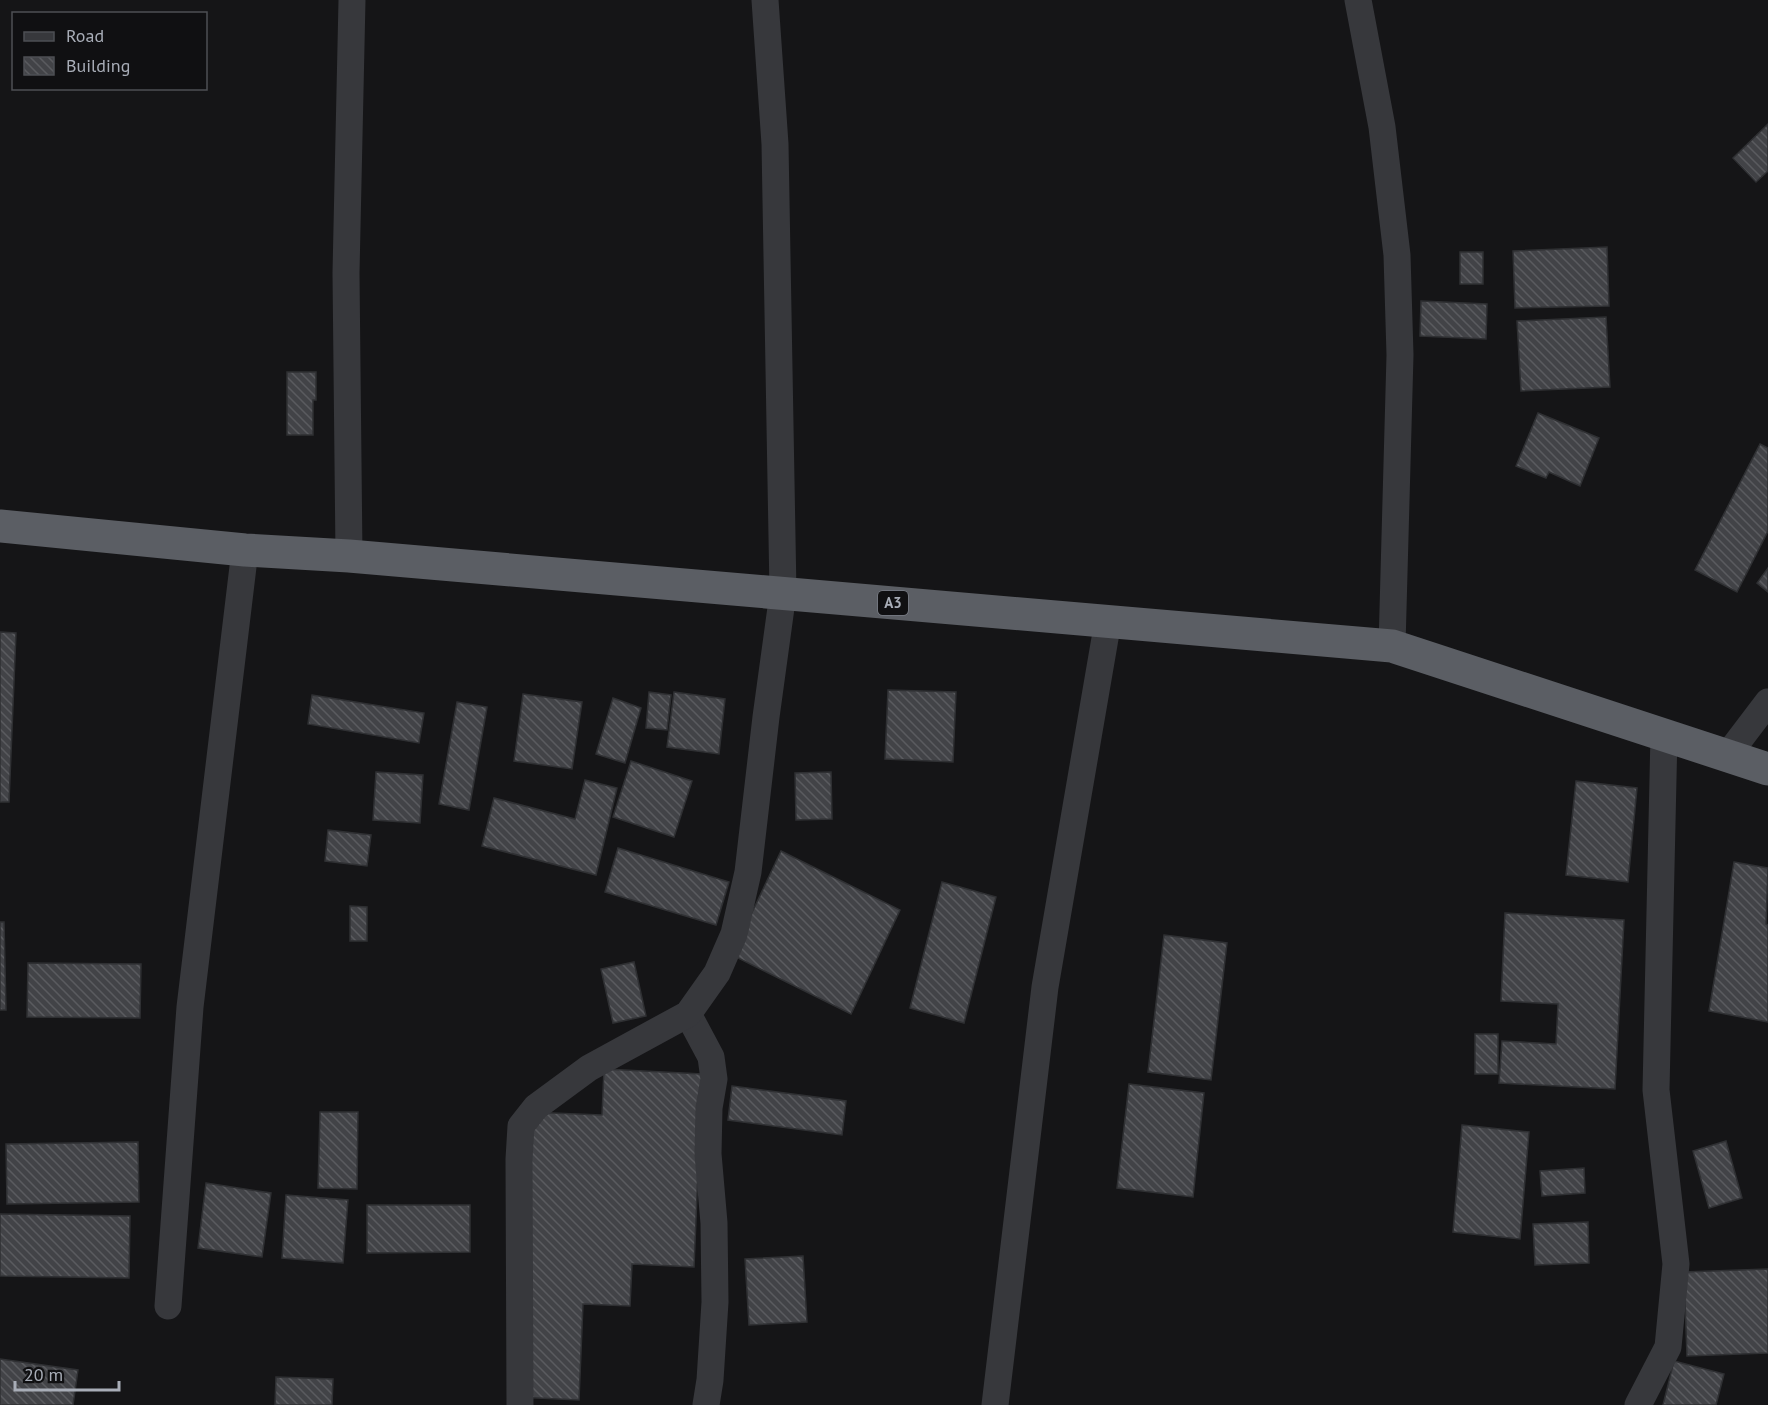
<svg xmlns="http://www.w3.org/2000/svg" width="1768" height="1405" viewBox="0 0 1768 1405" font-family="'PT Sans',sans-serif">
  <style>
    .building { fill: url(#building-back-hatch); stroke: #2f3033; stroke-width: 1.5 }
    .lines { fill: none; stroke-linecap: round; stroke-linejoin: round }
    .minor { stroke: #37383c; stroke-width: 27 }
    .trunk { stroke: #5b5e64; stroke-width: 33 }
    .labels { text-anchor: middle; stroke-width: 5; stroke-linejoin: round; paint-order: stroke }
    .shield { fill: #101012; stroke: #7a7e86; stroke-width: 1.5 }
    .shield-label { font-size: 15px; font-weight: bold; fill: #a8adb7 }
  </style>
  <defs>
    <pattern id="building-back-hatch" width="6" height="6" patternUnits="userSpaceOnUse" patternTransform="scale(1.5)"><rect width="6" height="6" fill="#424347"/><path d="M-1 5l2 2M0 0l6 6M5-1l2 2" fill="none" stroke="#5a5b5f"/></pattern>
  </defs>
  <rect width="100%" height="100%" fill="#151517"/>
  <g class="building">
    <polygon points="1768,124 1768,171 1756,182 1733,158"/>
    <polygon points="1607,247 1609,306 1515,308 1513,251"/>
    <rect x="1460" y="252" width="23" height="32"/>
    <polygon points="1421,301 1487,304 1486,339 1420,336"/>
    <polygon points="1606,317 1610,387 1521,391 1517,321"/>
    <polygon points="287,372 316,372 316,400 313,400 313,435 287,435"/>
    <polygon points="1538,413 1599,438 1580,486 1549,472 1546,478 1516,466"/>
    <polygon points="1760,444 1768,448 1768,531 1737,592 1695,570"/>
    <polygon points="1768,568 1768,592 1757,583"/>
    <polygon points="0,632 16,633 9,802 0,802"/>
    <polygon points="888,690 956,692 953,762 885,759"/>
    <polygon points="649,692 671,695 667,730 646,728"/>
    <polygon points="674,692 725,699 719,754 667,747"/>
    <polygon points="523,694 582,702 572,769 514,761"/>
    <polygon points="312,695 424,713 419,743 308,724"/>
    <polygon points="613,698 641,708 625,763 596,754"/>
    <polygon points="457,702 487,707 469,810 439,804"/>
    <polygon points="631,761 692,781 674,837 613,817"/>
    <polygon points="376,772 423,775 420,823 373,820"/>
    <polygon points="831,772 832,819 796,820 795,773"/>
    <polygon points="585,780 617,788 596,875 482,846 494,798 575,819"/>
    <polygon points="1576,781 1637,788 1628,882 1566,875"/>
    <polygon points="328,830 371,835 367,866 325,861"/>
    <polygon points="618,848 729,882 716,925 605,892"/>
    <polygon points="781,851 900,910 851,1014 732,955"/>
    <polygon points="1734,862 1768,868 1766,924 1768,925 1768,1022 1709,1011"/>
    <polygon points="942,882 996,897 964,1023 910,1008"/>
    <polygon points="350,906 367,907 367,941 350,941"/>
    <polygon points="1505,913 1624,920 1615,1089 1499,1083 1502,1041 1556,1044 1558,1004 1501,1001"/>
    <polygon points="0,922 4,922 6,1010 0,1010"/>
    <polygon points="1164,935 1227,943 1211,1080 1148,1072"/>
    <polygon points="634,962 646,1016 613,1023 601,969"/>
    <polygon points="28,963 141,964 140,1018 27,1017"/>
    <rect x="1475" y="1034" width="23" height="40"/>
    <polygon points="604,1069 702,1074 694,1267 632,1264 630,1306 583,1304 579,1400 517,1397 528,1112 602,1115"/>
    <polygon points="1129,1084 1204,1093 1193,1197 1117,1188"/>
    <polygon points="732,1086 846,1101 842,1135 728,1120"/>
    <polygon points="320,1112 358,1112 357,1189 318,1188"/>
    <polygon points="1462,1125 1529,1132 1520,1239 1453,1232"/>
    <polygon points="1726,1141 1742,1198 1709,1208 1693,1151"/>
    <polygon points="138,1142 139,1202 7,1204 6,1144"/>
    <polygon points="1584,1168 1585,1193 1542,1196 1540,1171"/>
    <polygon points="206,1183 271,1193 262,1257 198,1248"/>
    <polygon points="286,1195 348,1200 343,1263 282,1258"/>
    <polygon points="367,1205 470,1205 470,1252 367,1253"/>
    <polygon points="0,1214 130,1216 129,1278 0,1276"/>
    <polygon points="1588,1222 1589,1263 1535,1265 1533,1224"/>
    <polygon points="803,1256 807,1322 749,1325 745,1259"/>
    <polygon points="1768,1269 1768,1353 1687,1356 1684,1272"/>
    <polygon points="0,1359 78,1370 73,1405 0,1405"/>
    <polygon points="1674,1361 1724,1374 1716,1405 1663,1405"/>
    <polygon points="276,1377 333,1379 332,1405 275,1405"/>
  </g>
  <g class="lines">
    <g class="minor">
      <polyline points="1358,0 1382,127 1397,255 1400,355 1392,646"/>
      <polyline points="349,556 346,273 352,0"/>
      <polyline points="1727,756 1768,702"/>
      <polyline points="688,1014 711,1057 714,1079 709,1108 708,1154 714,1223 715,1302 710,1380 706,1405"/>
      <polyline points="168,1306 190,1007 245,550"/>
      <polyline points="520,1405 519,1159 521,1126 536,1107 589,1068 688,1014 717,973 734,934 748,872 766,717 783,593 775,144 765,0"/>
      <polyline points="995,1405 1045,987 1108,621"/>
      <polyline points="1638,1405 1668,1347 1676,1264 1656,1090 1664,734"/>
    </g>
    <polyline class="trunk" points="0,526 245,550 349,556 1392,646 1768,769"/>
  </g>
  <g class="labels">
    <rect class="shield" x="878" y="591" width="30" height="24" rx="4.5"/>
    <g class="shield-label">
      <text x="893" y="608">A3</text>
    </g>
  </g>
  <rect x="12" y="12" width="195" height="78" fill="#101012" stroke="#4d4f54" stroke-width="1.5"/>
  <rect x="24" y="32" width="30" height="9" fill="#37383c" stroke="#4d4f54" stroke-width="1.5"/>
  <text x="66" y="42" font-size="18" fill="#a8adb7">Road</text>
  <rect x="24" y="57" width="30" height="18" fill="url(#building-back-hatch)" stroke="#4d4f54" stroke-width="1.5"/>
  <text x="66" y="72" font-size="18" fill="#a8adb7">Building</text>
  <path d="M15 1381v9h104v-9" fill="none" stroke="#a8adb7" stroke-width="3"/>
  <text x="24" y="1381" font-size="18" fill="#a8adb7" stroke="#101012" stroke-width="4.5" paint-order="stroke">20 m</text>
</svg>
